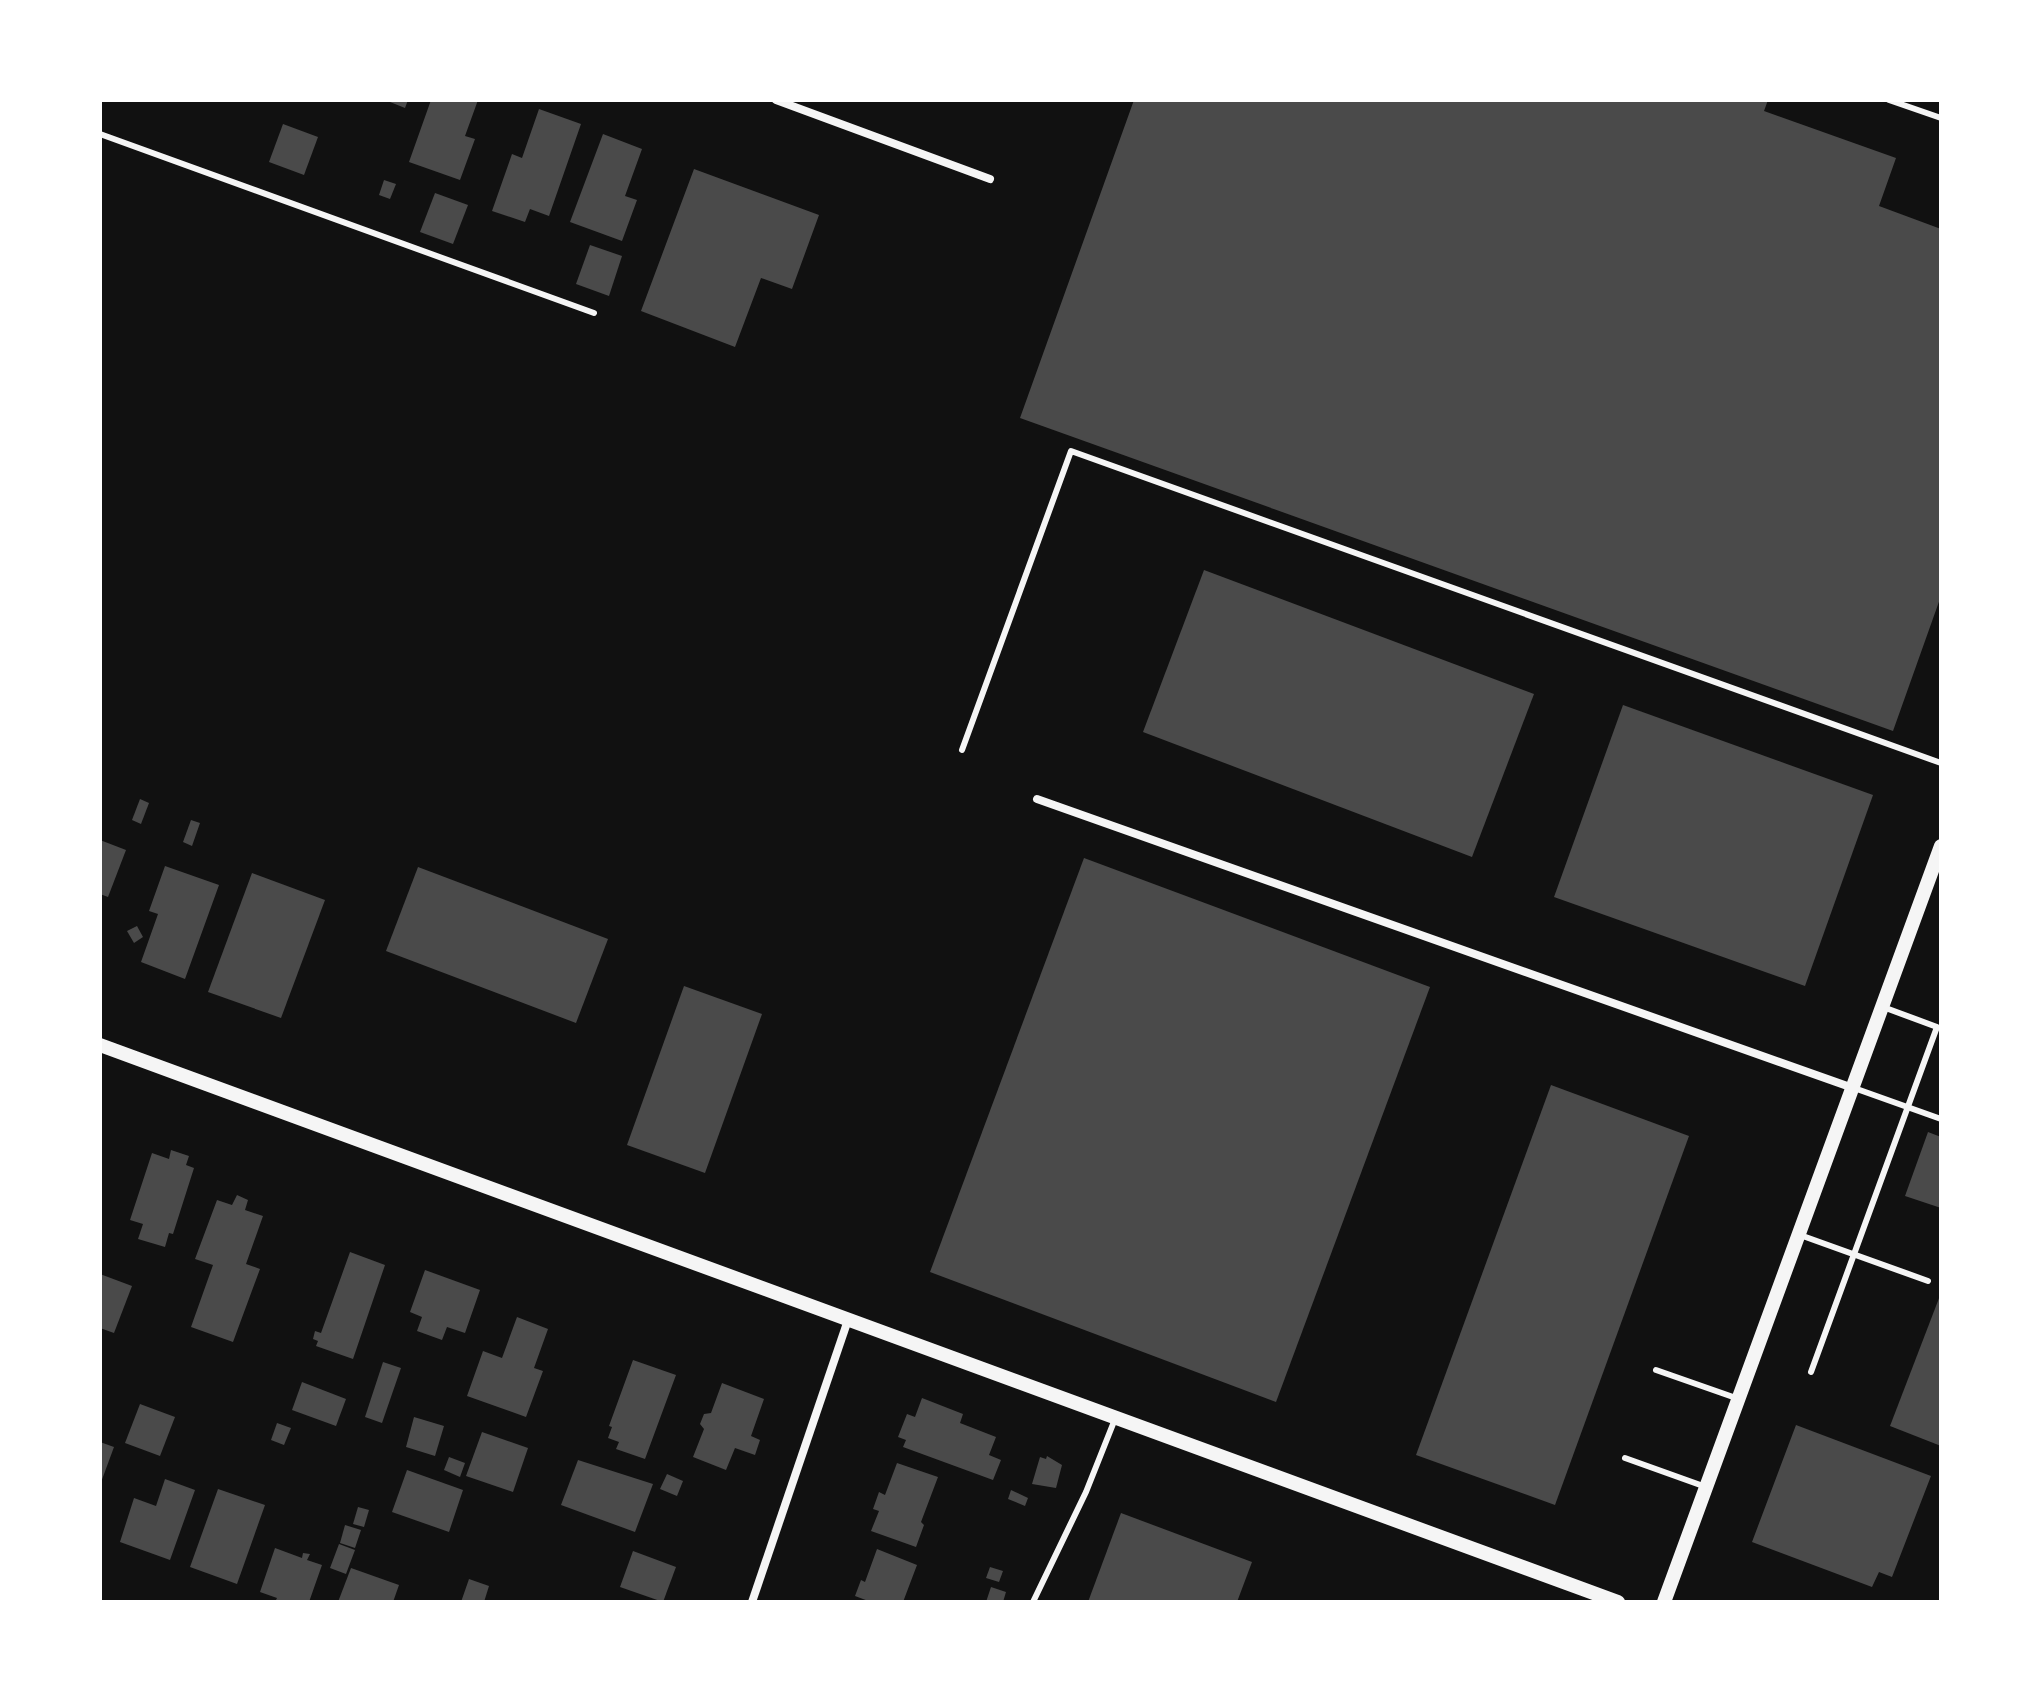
<svg xmlns="http://www.w3.org/2000/svg" width="2041" height="1702" viewBox="0 0 2041 1702" font-family="'Source Sans 3',sans-serif">
  <style>
    .building { fill: #4a4a4a }
    .lines { fill: none; stroke-linecap: round; stroke-linejoin: round }
    .service { stroke: #f5f5f5; stroke-width: 6 }
    .minor { stroke: #f5f5f5; stroke-width: 8 }
    .tertiary { stroke: #f5f5f5; stroke-width: 14 }
  </style>
  <rect width="100%" height="100%" fill="#111"/>
  <g class="building">
    <polygon points="385,100 408,100 405,108"/>
    <polygon points="431,100 478,100 465,136 475,139 460,180 409,162"/>
    <polygon points="1134,100 1768,100 1764,111 1896,158 1879,206 1941,229 1941,596 1893,731 1020,418"/>
    <polygon points="539,109 581,124 549,216 530,209 525,222 492,211 512,154 522,158"/>
    <polygon points="283,124 318,137 304,175 269,162"/>
    <polygon points="603,134 642,149 625,196 637,200 622,241 570,222"/>
    <polygon points="694,169 819,215 792,289 761,278 735,347 641,311"/>
    <polygon points="384,180 396,184 390,199 379,195"/>
    <polygon points="435,193 468,205 453,244 420,232"/>
    <polygon points="590,245 622,256 609,296 576,284"/>
    <polygon points="1204,570 1534,694 1472,857 1143,732"/>
    <polygon points="1623,705 1873,795 1805,986 1554,897"/>
    <polygon points="140,799 149,803 141,824 132,820"/>
    <polygon points="191,820 200,823 192,846 183,842"/>
    <polygon points="100,840 126,850 108,897 100,894"/>
    <polygon points="1084,858 1430,987 1276,1402 930,1272"/>
    <polygon points="165,866 219,885 185,979 141,962 158,914 149,911"/>
    <polygon points="418,867 608,939 576,1023 386,951"/>
    <polygon points="252,873 325,900 281,1018 208,992"/>
    <polygon points="137,926 143,937 134,943 127,931"/>
    <polygon points="684,986 762,1014 705,1173 627,1145"/>
    <polygon points="1551,1085 1689,1136 1555,1505 1416,1455"/>
    <polygon points="1928,1132 1941,1137 1941,1208 1905,1196"/>
    <polygon points="171,1150 189,1156 186,1165 194,1168 173,1234 169,1233 165,1247 138,1239 143,1224 130,1220 152,1153 169,1159"/>
    <polygon points="237,1195 248,1200 245,1210 263,1216 246,1264 260,1269 233,1342 191,1327 213,1265 195,1259 217,1200 232,1205"/>
    <polygon points="350,1252 385,1265 353,1359 316,1346 318,1341 313,1339 315,1331 321,1333"/>
    <polygon points="425,1270 480,1290 465,1333 447,1327 442,1340 417,1331 422,1317 410,1312"/>
    <polygon points="100,1274 132,1286 114,1333 100,1328"/>
    <polygon points="1941,1293 1941,1446 1890,1426"/>
    <polygon points="517,1317 548,1329 534,1368 543,1371 526,1417 467,1396 483,1351 502,1358"/>
    <polygon points="633,1360 676,1375 645,1459 616,1449 619,1442 608,1438 612,1427 609,1426"/>
    <polygon points="383,1362 401,1368 382,1423 365,1417"/>
    <polygon points="302,1382 346,1399 336,1426 292,1410"/>
    <polygon points="722,1383 764,1399 751,1436 760,1440 755,1455 735,1448 726,1470 693,1457 704,1429 700,1424 704,1414 711,1413"/>
    <polygon points="922,1398 963,1414 960,1423 996,1437 989,1455 1001,1460 993,1480 903,1447 906,1440 898,1437 907,1414 915,1417"/>
    <polygon points="140,1404 175,1417 160,1456 125,1443"/>
    <polygon points="414,1417 444,1426 435,1456 406,1447"/>
    <polygon points="277,1423 291,1428 284,1445 271,1440"/>
    <polygon points="1796,1425 1931,1476 1892,1577 1879,1572 1872,1587 1752,1542"/>
    <polygon points="482,1432 528,1448 513,1492 466,1476"/>
    <polygon points="100,1442 114,1447 100,1485"/>
    <polygon points="1047,1456 1062,1465 1056,1488 1032,1484 1040,1457 1046,1459"/>
    <polygon points="449,1457 465,1463 460,1477 444,1470"/>
    <polygon points="578,1460 653,1484 635,1532 561,1505"/>
    <polygon points="897,1463 938,1477 921,1522 924,1525 916,1547 871,1531 879,1511 873,1509 879,1492 885,1495"/>
    <polygon points="407,1470 463,1490 449,1532 392,1512"/>
    <polygon points="667,1474 683,1481 677,1496 660,1489"/>
    <polygon points="165,1479 195,1490 170,1560 120,1542 134,1498 156,1506"/>
    <polygon points="218,1489 265,1505 237,1584 190,1567"/>
    <polygon points="1011,1490 1028,1498 1025,1506 1008,1499"/>
    <polygon points="358,1507 369,1510 364,1527 353,1524"/>
    <polygon points="1121,1513 1252,1562 1237,1602 1088,1602"/>
    <polygon points="345,1525 361,1530 355,1548 340,1543"/>
    <polygon points="339,1544 355,1550 346,1574 330,1568"/>
    <polygon points="275,1548 302,1558 303,1553 310,1554 307,1560 322,1565 309,1602 282,1602 276,1600 277,1598 260,1592"/>
    <polygon points="877,1549 917,1565 903,1602 871,1602 855,1596 861,1580 865,1582"/>
    <polygon points="633,1551 676,1567 663,1602 620,1587"/>
    <polygon points="990,1567 1003,1571 999,1582 986,1578"/>
    <polygon points="351,1568 399,1585 393,1602 338,1602"/>
    <polygon points="469,1579 489,1586 484,1602 461,1602"/>
    <polygon points="991,1587 1006,1592 1003,1602 986,1602"/>
  </g>
  <g class="lines">
    <g class="service">
      <polyline points="1889,100 1941,118"/>
      <polyline points="100,134 594,313"/>
      <polyline points="962,750 1071,451 1941,763"/>
      <polyline points="1854,1088 1941,1119"/>
      <polyline points="1800,1235 1928,1281"/>
      <polyline points="1656,1370 1736,1398"/>
      <polyline points="1811,1372 1937,1027 1883,1007"/>
      <polyline points="1625,1458 1706,1487"/>
      <polyline points="1033,1602 1086,1492 1115,1419"/>
    </g>
    <g class="minor">
      <polyline points="776,100 990,179"/>
      <polyline points="1037,799 1853,1088"/>
      <polyline points="752,1602 848,1320"/>
    </g>
    <g class="tertiary">
      <polyline points="100,1045 1618,1602"/>
      <polyline points="1664,1602 1941,846"/>
    </g>
  </g>
  <rect width="2041" height="1702" fill="none" stroke="#ffffff" stroke-width="204"/>
</svg>
